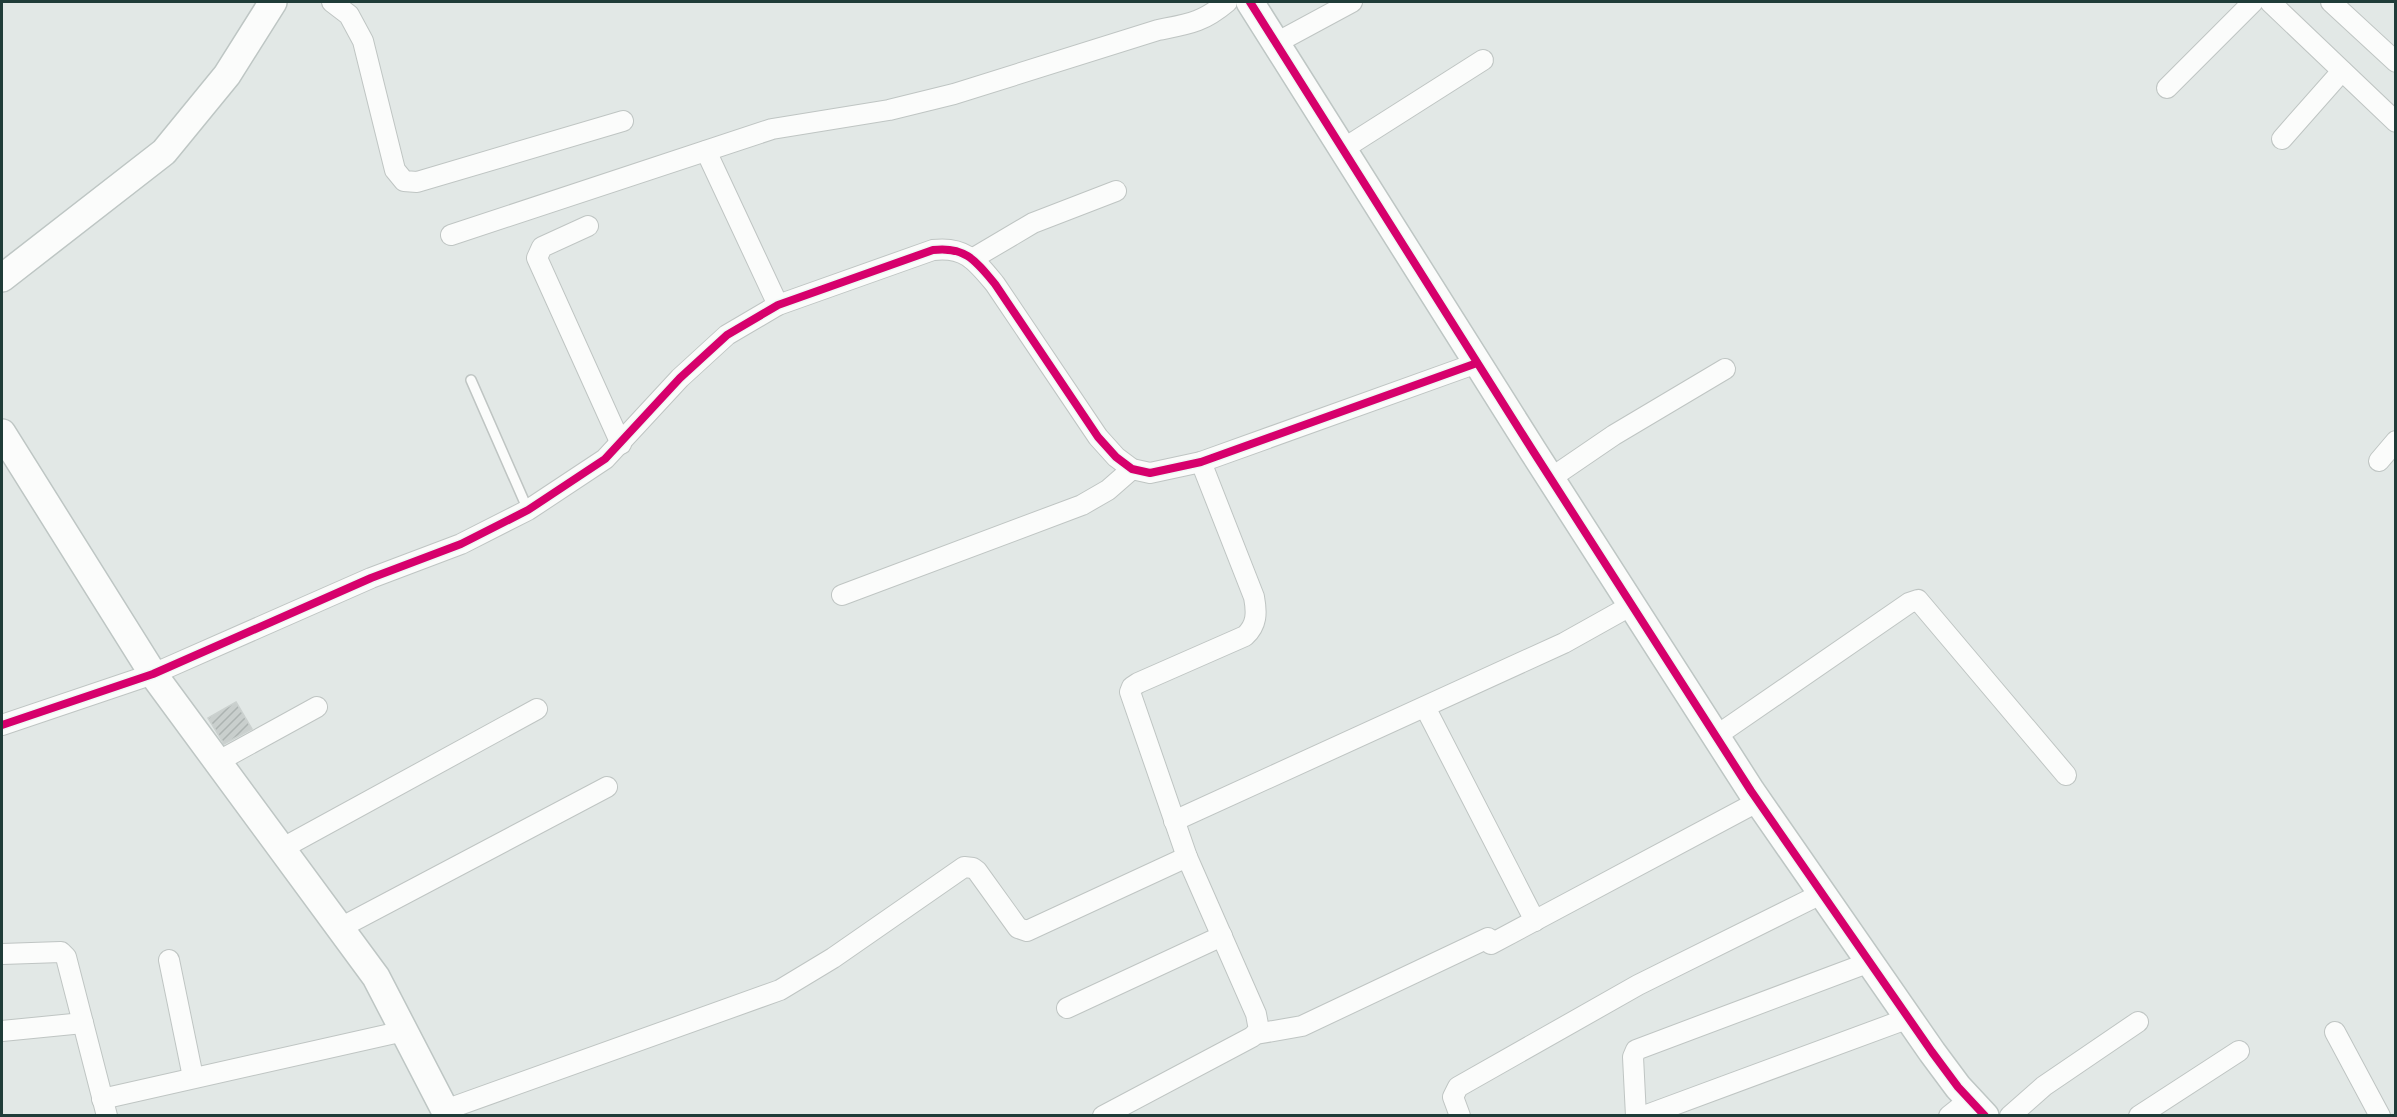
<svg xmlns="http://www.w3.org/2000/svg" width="2397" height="1117" viewBox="0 0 2397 1117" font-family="'Fira Sans Condensed',sans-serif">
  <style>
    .building { fill: url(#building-hatch); stroke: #cbd1cf; stroke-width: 1.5 }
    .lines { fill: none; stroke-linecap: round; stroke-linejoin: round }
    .lane-casing { stroke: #bfc5c3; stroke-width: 12 }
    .street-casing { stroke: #bfc5c3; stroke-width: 22 }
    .secondary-casing { stroke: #bec6c4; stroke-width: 30 }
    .lane { stroke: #fbfcfb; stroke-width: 9 }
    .street { stroke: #fbfcfb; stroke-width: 20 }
    .secondary { stroke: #fbfcfb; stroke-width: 27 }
    .cycleway-casing { stroke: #eff8f5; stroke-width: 11 }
    .cycleway { stroke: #d6006c; stroke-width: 8 }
  </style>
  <defs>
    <pattern id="building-hatch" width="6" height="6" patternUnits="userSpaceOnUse" patternTransform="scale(1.5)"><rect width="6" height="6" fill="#c9cfcd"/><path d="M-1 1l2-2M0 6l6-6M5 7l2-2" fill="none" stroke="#acb3b1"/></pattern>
  </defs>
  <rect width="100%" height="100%" fill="#e2e8e6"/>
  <polygon class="building" points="236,702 252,729 224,744 208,718"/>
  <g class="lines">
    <defs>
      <polyline id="lane" points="471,380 528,510"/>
      <g id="street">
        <polyline points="332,2 349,15 363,41 395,170 404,181 417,182 623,121"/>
        <polyline points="2270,2 2396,122"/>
        <polyline points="2331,2 2396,62"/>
        <polyline points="1276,43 1352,2"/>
        <polyline points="2167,88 2253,2"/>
        <polyline points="2282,139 2342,71"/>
        <polyline points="1343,149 1483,60"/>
        <polyline points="706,151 778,305"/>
        <polyline points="588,226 542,247 537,258 621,444"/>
        <path d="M 451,235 L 772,129 L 889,110 L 954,94 L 1158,30 C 1188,24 1202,23 1227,2"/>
        <polyline points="972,259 1033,223 1116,191"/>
        <polyline points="2379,461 2396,441"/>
        <polyline points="1551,478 1614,435 1725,369"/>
        <polyline points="842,595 1082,505 1108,490 1132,469"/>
        <polyline points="1425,707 1535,921"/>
        <path d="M 2,725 L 153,674 L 371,578 L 461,544 L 528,510 L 605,459 L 680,378 L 727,335 L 778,305 L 933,250 C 965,246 976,261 995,284 L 1098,437 L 1116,457 L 1132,469 L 1150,473 L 1201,462 L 1477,363"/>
        <polyline points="1716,736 1909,603 1918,600 2066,775"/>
        <polyline points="217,762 317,707"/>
        <polyline points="1174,821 1564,643 1632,605"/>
        <polyline points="281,849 537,709"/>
        <polyline points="340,928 607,787"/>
        <polyline points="1491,944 1759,801"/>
        <polyline points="2,954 61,952 66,957 107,1116"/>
        <polyline points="169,960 193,1077"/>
        <polyline points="1067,1008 1222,936"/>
        <polyline points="2,1031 83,1023"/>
        <polyline points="2335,1032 2380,1116"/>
        <polyline points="1256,1034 1302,1026 1488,938"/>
        <polyline points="102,1099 404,1031"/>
        <polyline points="445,1110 780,990 833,958 964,867 973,868 977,871 1018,928 1027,931 1187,857"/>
        <path d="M 1103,1116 L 1252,1037 L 1259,1030 L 1256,1014 L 1187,857 L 1130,692 L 1132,687 L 1138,683 L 1245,636 C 1257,625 1257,613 1254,597 L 1201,462"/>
        <polyline points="1460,1116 1453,1097 1458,1087 1638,985 1823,893"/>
        <polyline points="1636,1116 1633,1057 1636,1050 1870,962"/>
        <polyline points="1644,1116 1909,1018"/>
        <polyline points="1949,1116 1969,1100"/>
        <polyline points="2010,1116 2044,1086 2138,1022"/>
        <polyline points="2139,1116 2239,1051"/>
      </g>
      <g id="secondary">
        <polyline points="1250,2 1533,451 1751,791 1932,1052 1958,1087 1985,1116"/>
        <polyline points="2,278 164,152 227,75 273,2"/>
        <polyline points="2,433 153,674 376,977 448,1116"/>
      </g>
    </defs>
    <use href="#lane" class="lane-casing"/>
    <use href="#street" class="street-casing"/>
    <use href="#secondary" class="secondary-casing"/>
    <use href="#lane" class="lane"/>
    <use href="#street" class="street"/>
    <use href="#secondary" class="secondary"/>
    <defs>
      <g id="cycleway">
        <polyline points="1250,2 1533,451 1751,791 1932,1052 1958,1087 1985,1116"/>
        <path d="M 2,725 L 153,674 L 371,578 L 461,544 L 528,510 L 605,459 L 680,378 L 727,335 L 778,305 L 933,250 C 965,246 976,261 995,284 L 1098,437 L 1116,457 L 1132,469 L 1150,473 L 1201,462 L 1477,363"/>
      </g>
    </defs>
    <use href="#cycleway" class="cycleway-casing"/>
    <use href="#cycleway" class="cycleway"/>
  </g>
  <rect width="2397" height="1117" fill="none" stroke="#1f3c38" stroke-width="6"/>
</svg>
